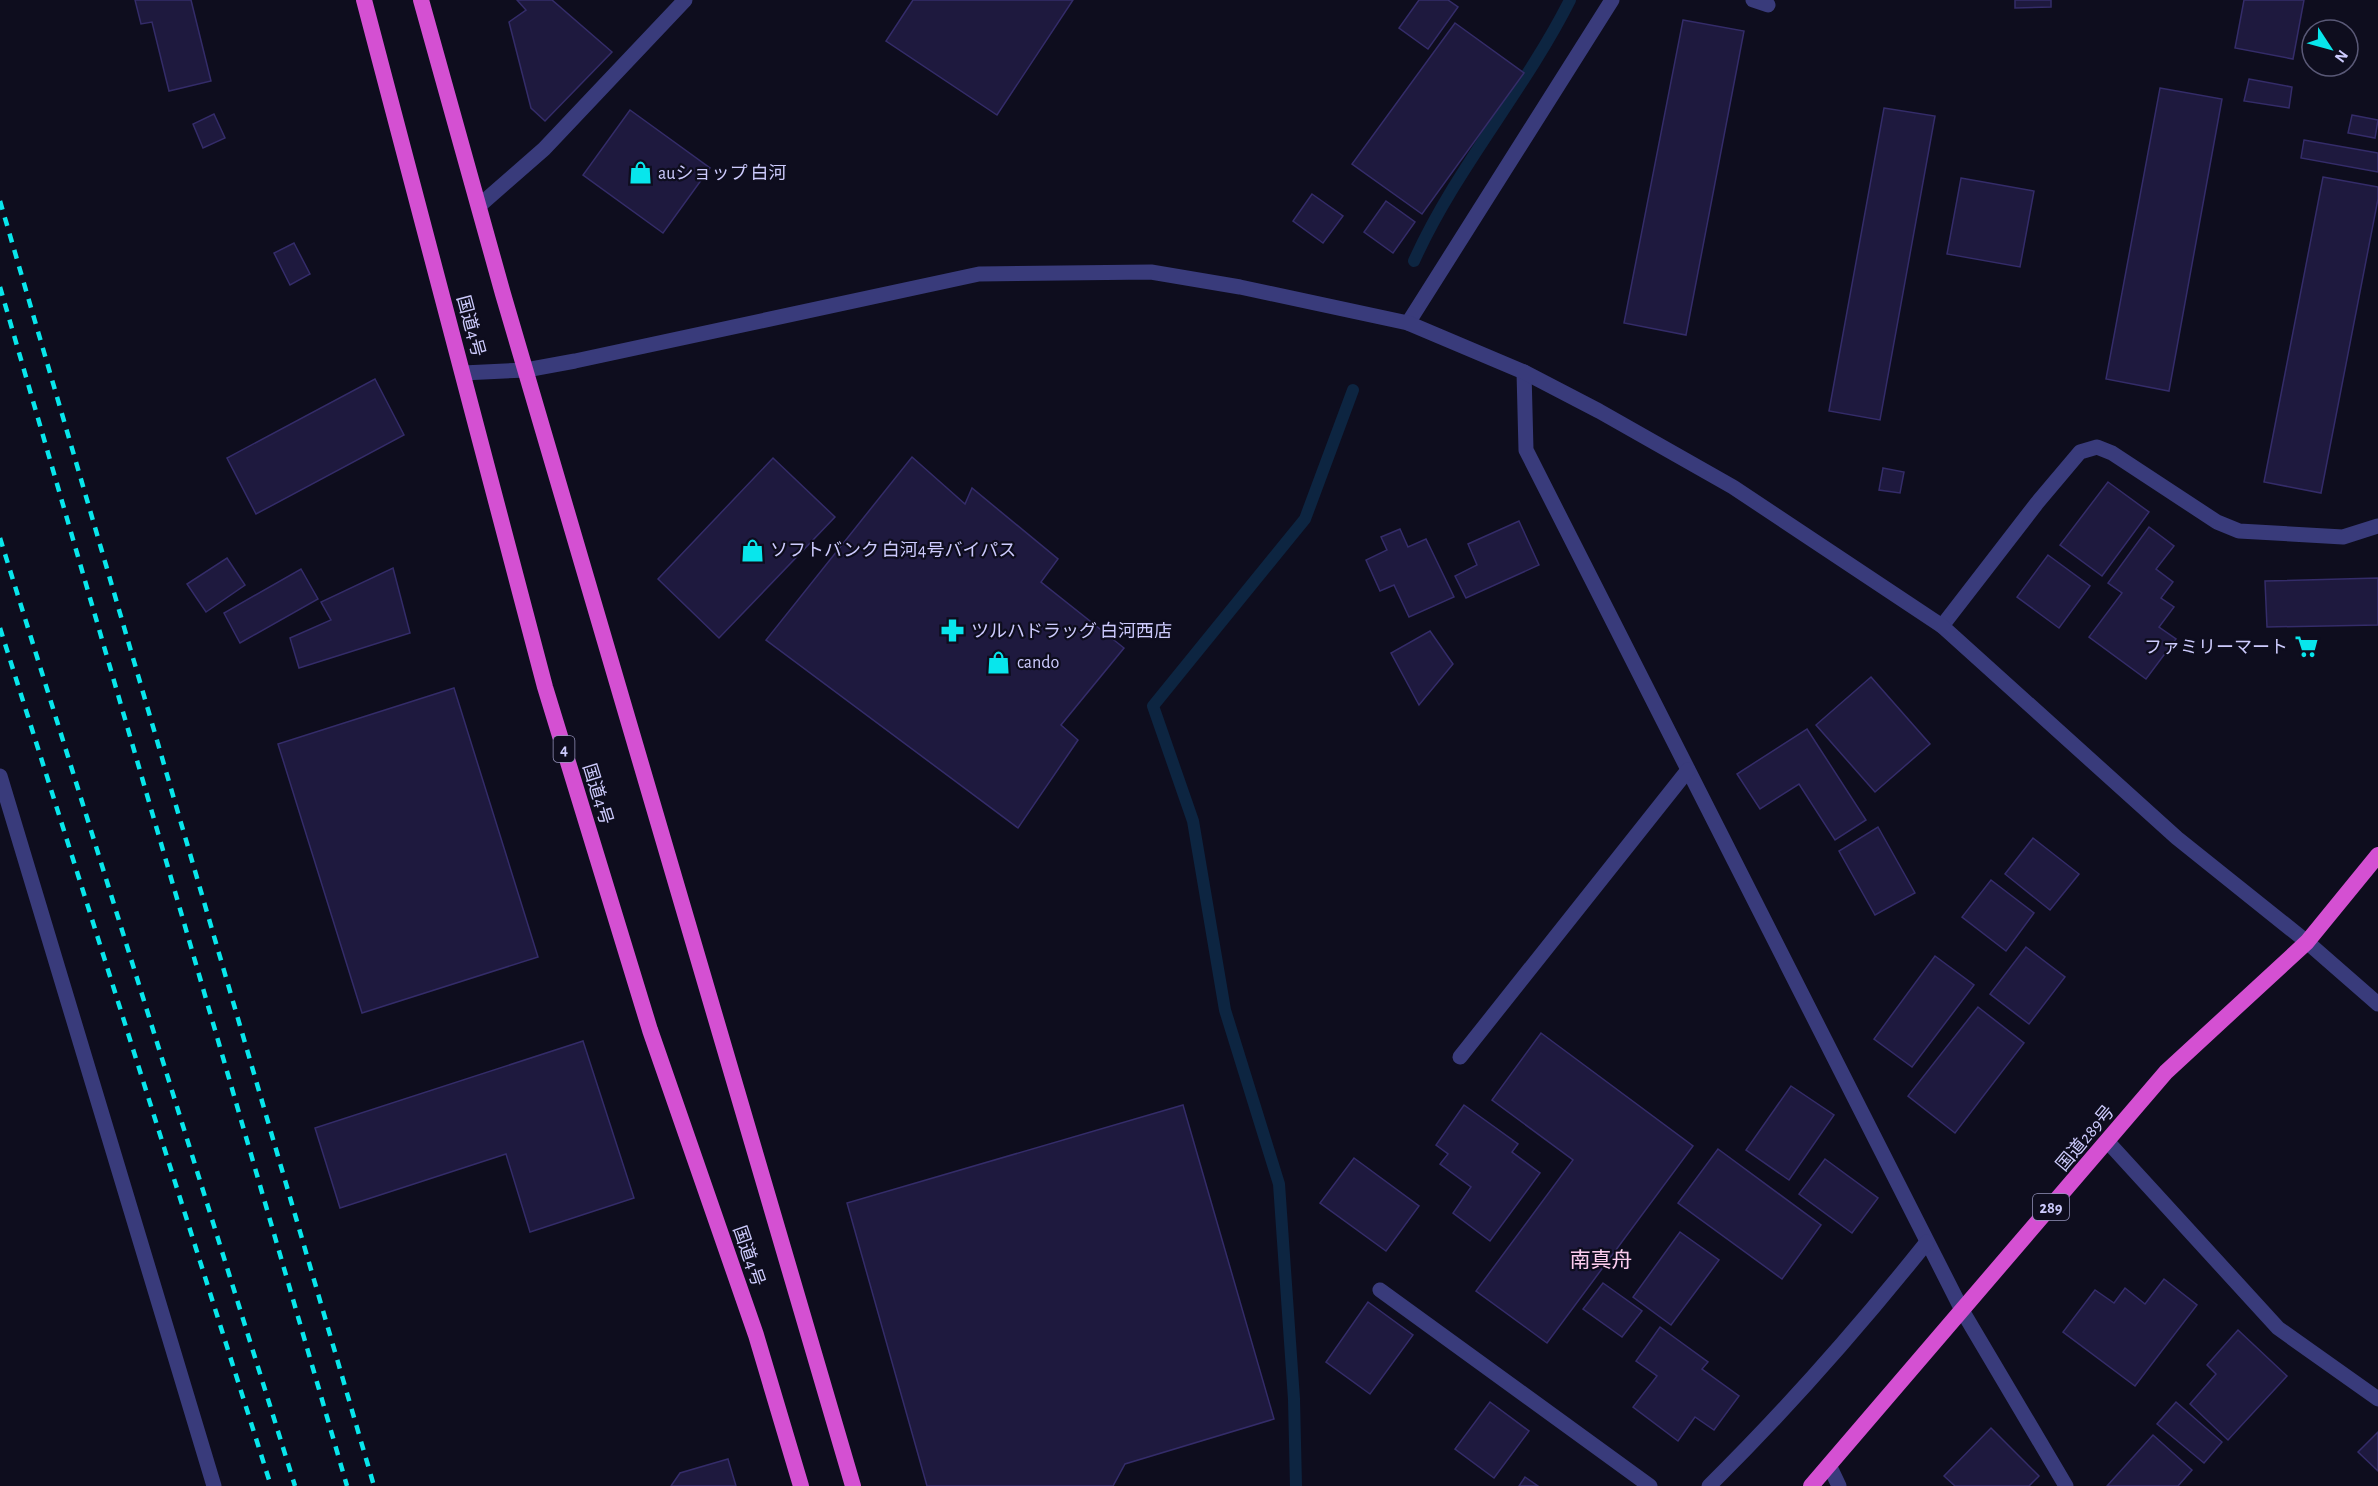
<svg xmlns="http://www.w3.org/2000/svg" width="2378" height="1486" viewBox="0 0 2378 1486" font-family="'Alegreya Sans','Noto Sans JP',sans-serif">
  <style>
    .lines { fill: none; stroke-linecap: round; stroke-linejoin: round }
    .stream { stroke: #0d2541; stroke-width: 12 }
    .building { fill: #1e193e; stroke: #342c69; stroke-width: 1.5 }
    .minor { stroke: #393b7b; stroke-width: 15 }
    .tertiary { stroke: #393b7b; stroke-width: 15 }
    .trunk { stroke: #d450d2; stroke-width: 16 }
    .rail { stroke: #08e6ec; stroke-width: 4.5; stroke-dasharray: 9 8; stroke-linecap: butt }
    .labels { text-anchor: middle; stroke-width: 4.5; stroke-linejoin: round; paint-order: stroke }
    .shield { fill: #0e0d1e; stroke: #9492ba; stroke-width: 1.5 }
    .shield-label { font-size: 16px; font-weight: bold; fill: #cdcbfd }
    .poi-label { font-size: 18px; fill: #cdcbfd; stroke: #0e0d1e; text-anchor: start }
    .street-label { font-size: 18px; fill: #cdcbfd; stroke: #0e0d1e }
    .quarter-label { font-size: 21px; fill: #fdcdef; stroke: #0e0d1e }
  </style>
  <rect width="100%" height="100%" fill="#0e0d1e"/>
  <g class="lines">
    <g class="stream">
      <path d="M 1414,261 C 1456,168 1524,91 1570,0"/>
      <polyline points="1296,1486 1294,1399 1279,1184 1225,1010 1193,821 1153,706 1305,519 1353,390"/>
    </g>
  </g>
  <g class="building">
    <polygon points="135,0 191,0 211,81 169,91 152,22 141,24"/>
    <polygon points="517,0 552,0 612,52 545,121 531,108 509,22 526,10"/>
    <polygon points="913,0 1073,0 997,115 886,41"/>
    <polygon points="1419,0 1448,0 1458,7 1428,49 1399,28"/>
    <polygon points="2015,0 2051,0 2051,7 2015,8"/>
    <polygon points="2244,0 2304,0 2293,59 2235,48"/>
    <polygon points="1683,20 1744,31 1686,335 1624,323"/>
    <polygon points="1455,23 1524,73 1422,214 1352,164"/>
    <polygon points="2249,79 2292,87 2289,108 2244,101"/>
    <polygon points="2160,88 2222,99 2169,391 2106,379"/>
    <polygon points="1884,108 1935,116 1880,420 1829,411"/>
    <polygon points="630,110 710,168 663,233 583,175"/>
    <polygon points="214,114 225,138 203,148 193,124"/>
    <polygon points="2352,115 2378,120 2375,138 2348,133"/>
    <polygon points="2304,140 2378,153 2378,172 2301,158"/>
    <polygon points="2323,177 2378,187 2378,199 2321,493 2264,482"/>
    <polygon points="1961,178 2034,191 2020,267 1947,254"/>
    <polygon points="1312,194 1343,216 1323,243 1293,221"/>
    <polygon points="1386,201 1415,222 1393,253 1364,232"/>
    <polygon points="294,243 310,274 290,285 274,253"/>
    <polygon points="375,379 404,435 256,514 227,458"/>
    <polygon points="912,457 965,504 972,488 1058,559 1041,582 1124,648 1061,725 1078,740 1018,828 766,640"/>
    <polygon points="773,458 835,517 719,638 658,579"/>
    <polygon points="1883,468 1904,472 1900,493 1879,490"/>
    <polygon points="2108,482 2149,512 2102,576 2060,545"/>
    <polygon points="1519,521 1539,565 1466,598 1455,576 1477,565 1468,544"/>
    <polygon points="2149,527 2174,546 2156,569 2173,582 2161,598 2174,607 2159,627 2176,639 2146,679 2089,637 2122,593 2108,583"/>
    <polygon points="1400,529 1408,547 1426,539 1454,597 1409,617 1394,585 1380,591 1366,560 1387,550 1381,537"/>
    <polygon points="2048,555 2090,586 2059,628 2017,597"/>
    <polygon points="227,558 245,585 206,612 187,584"/>
    <polygon points="393,568 410,633 299,668 290,638 331,620 321,602"/>
    <polygon points="301,569 318,599 240,643 224,613"/>
    <polygon points="2378,578 2378,625 2267,627 2265,581"/>
    <polygon points="1430,631 1453,664 1419,705 1391,653"/>
    <polygon points="1871,677 1930,744 1875,792 1816,725"/>
    <polygon points="454,688 538,957 362,1013 278,744"/>
    <polygon points="1807,729 1866,820 1835,840 1799,784 1760,809 1737,774"/>
    <polygon points="1878,827 1915,893 1875,915 1839,851"/>
    <polygon points="2033,838 2079,874 2050,910 2005,874"/>
    <polygon points="1991,880 2034,913 2006,951 1962,917"/>
    <polygon points="2026,947 2065,977 2029,1024 1990,994"/>
    <polygon points="1935,956 1974,985 1912,1067 1874,1039"/>
    <polygon points="1978,1007 2024,1043 1955,1133 1908,1096"/>
    <polygon points="1541,1033 1693,1146 1547,1343 1476,1291 1573,1160 1492,1100"/>
    <polygon points="583,1041 634,1198 530,1232 506,1154 340,1208 315,1128"/>
    <polygon points="1791,1086 1834,1115 1789,1180 1746,1150"/>
    <polygon points="1183,1105 1274,1419 1125,1464 1113,1486 927,1486 847,1203"/>
    <polygon points="1464,1105 1518,1144 1512,1152 1540,1173 1490,1241 1453,1213 1471,1187 1440,1164 1448,1154 1436,1145"/>
    <polygon points="1718,1149 1821,1225 1782,1279 1678,1203"/>
    <polygon points="1354,1158 1419,1206 1386,1251 1320,1203"/>
    <polygon points="1825,1159 1878,1198 1852,1233 1799,1194"/>
    <polygon points="1680,1232 1719,1260 1671,1325 1633,1297"/>
    <polygon points="2164,1279 2197,1305 2135,1386 2063,1332 2095,1290 2114,1303 2125,1288 2145,1304"/>
    <polygon points="1603,1283 1642,1311 1622,1337 1583,1309"/>
    <polygon points="1368,1302 1413,1335 1370,1394 1326,1362"/>
    <polygon points="1660,1327 1708,1362 1702,1369 1739,1396 1714,1430 1695,1417 1678,1441 1633,1407 1657,1376 1636,1361"/>
    <polygon points="2238,1330 2287,1376 2228,1440 2190,1404 2216,1374 2207,1365"/>
    <polygon points="1490,1402 1529,1431 1494,1478 1455,1449"/>
    <polygon points="2176,1402 2222,1442 2204,1463 2157,1424"/>
    <polygon points="1991,1428 2039,1476 2029,1486 1955,1486 1944,1476"/>
    <polygon points="2378,1432 2378,1471 2358,1452"/>
    <polygon points="2153,1435 2192,1470 2178,1486 2107,1486"/>
    <polygon points="728,1459 736,1486 671,1486 680,1473"/>
    <polygon points="1525,1477 1538,1486 1519,1486"/>
  </g>
  <g class="lines">
    <g class="minor">
      <polyline points="1753,0 1768,5"/>
      <polyline points="480,205 544,149 685,0"/>
      <polyline points="1408,323 1612,0"/>
      <polyline points="1524,372 1526,450 1963,1312 2066,1486"/>
      <polyline points="1942,626 2037,503 2080,452 2097,447 2112,453 2217,522 2239,531 2343,537 2378,526"/>
      <polyline points="0,776 214,1486"/>
      <polyline points="2307,942 2378,1004"/>
      <polyline points="1460,1057 1688,770"/>
      <polyline points="2107,1141 2278,1328 2378,1399"/>
      <polyline points="1380,1290 1650,1486"/>
      <polyline points="1830,1467 1839,1486"/>
      <path d="M 1709,1486 C 1787,1409 1859,1327 1927,1242"/>
    </g>
    <polyline class="tertiary" points="463,373 526,370 575,361 979,274 1151,272 1240,287 1408,323 1524,372 1599,411 1733,487 1942,626 2177,838 2307,942"/>
    <g class="trunk">
      <polyline points="364,0 545,687 650,1030 756,1335 801,1486"/>
      <polyline points="421,0 503,294 853,1486"/>
      <polyline points="1811,1486 2166,1072 2307,942 2378,855"/>
    </g>
    <g class="rail">
      <polyline points="0,201 374,1486"/>
      <polyline points="0,287 347,1486"/>
      <polyline points="0,538 295,1486"/>
      <polyline points="0,628 271,1486"/>
    </g>
  </g>
  <defs>
    <symbol id="shop-bare" viewBox="-9 -9 18 18"><path d="M-5-2.5h2.3a2.7 3.5 0 0 1 5.4 0H5L5.5 6h-11ZM-1.5-2.5h3a1.5 2.3 0 0 0-3 0Z" fill="#08e6ec" stroke="#0e0d1e" stroke-width="2.5" paint-order="stroke"/></symbol>
    <symbol id="pharmacy-bare" viewBox="-9 -9 18 18"><path d="M-2-6h4v4h4v4h-4v4h-4v-4h-4v-4h4Z" fill="#08e6ec" stroke="#0e0d1e" stroke-width="2.5" paint-order="stroke"/></symbol>
    <symbol id="supermarket-bare" viewBox="-9 -9 18 18"><path d="M-6-5.5h2.5l.6 2H6L4.5 2H-2.5L-4.4-4H-6ZM-1.5 3.2a1.3 1.3 0 1 0 .1 0ZM3 3.2a1.3 1.3 0 1 0 .1 0Z" fill="#08e6ec" stroke="#0e0d1e" stroke-width="2.5" paint-order="stroke"/></symbol>
  </defs>
  <g fill-rule="evenodd">
    <use href="#shop-bare" x="624" y="156" width="33" height="33"/>
    <use href="#shop-bare" x="736" y="534" width="33" height="33"/>
    <use href="#pharmacy-bare" x="936" y="614" width="33" height="33"/>
    <use href="#supermarket-bare" x="2290" y="630" width="33" height="33"/>
    <use href="#shop-bare" x="982" y="646" width="33" height="33"/>
  </g>
  <g class="labels">
    <g class="shield">
      <rect x="553.5" y="736" width="21" height="26" rx="4.5"/>
      <rect x="2033" y="1194" width="36" height="26" rx="4.5"/>
    </g>
    <g class="shield-label">
      <text x="564" y="755">4</text>
      <text x="2051" y="1213">289</text>
    </g>
    <g class="poi-label">
      <text x="658" y="179">auショップ 白河</text>
      <text x="770" y="556">ソフトバンク 白河4号バイパス</text>
      <text x="971" y="637">ツルハドラッグ 白河西店</text>
      <text x="2288" y="653" text-anchor="end">ファミリーマート</text>
      <text x="1017" y="668">cando</text>
    </g>
    <g class="street-label">
      <text transform="translate(471 326) rotate(75)" y="6">国道4号</text>
      <text transform="translate(598 794) rotate(73)" y="6">国道4号</text>
      <text transform="translate(2085 1138) rotate(-50)" y="6">国道289号</text>
      <text transform="translate(749 1256) rotate(71)" y="6">国道4号</text>
    </g>
    <g class="quarter-label">
      <text x="1601" y="1267">南真舟</text>
    </g>
  </g>
  <g transform="translate(2330 48) rotate(126)"><circle r="28" fill="#0e0d1e" stroke="#5a5977" stroke-width="1.5"/>
  <path d="M0-4.5L10 22L0 15L-10 22Z" fill="#08e6ec"/>
  <text y="-9" font-size="16" font-weight="bold" text-anchor="middle" fill="#cdcbfd">N</text>
  </g>
</svg>
